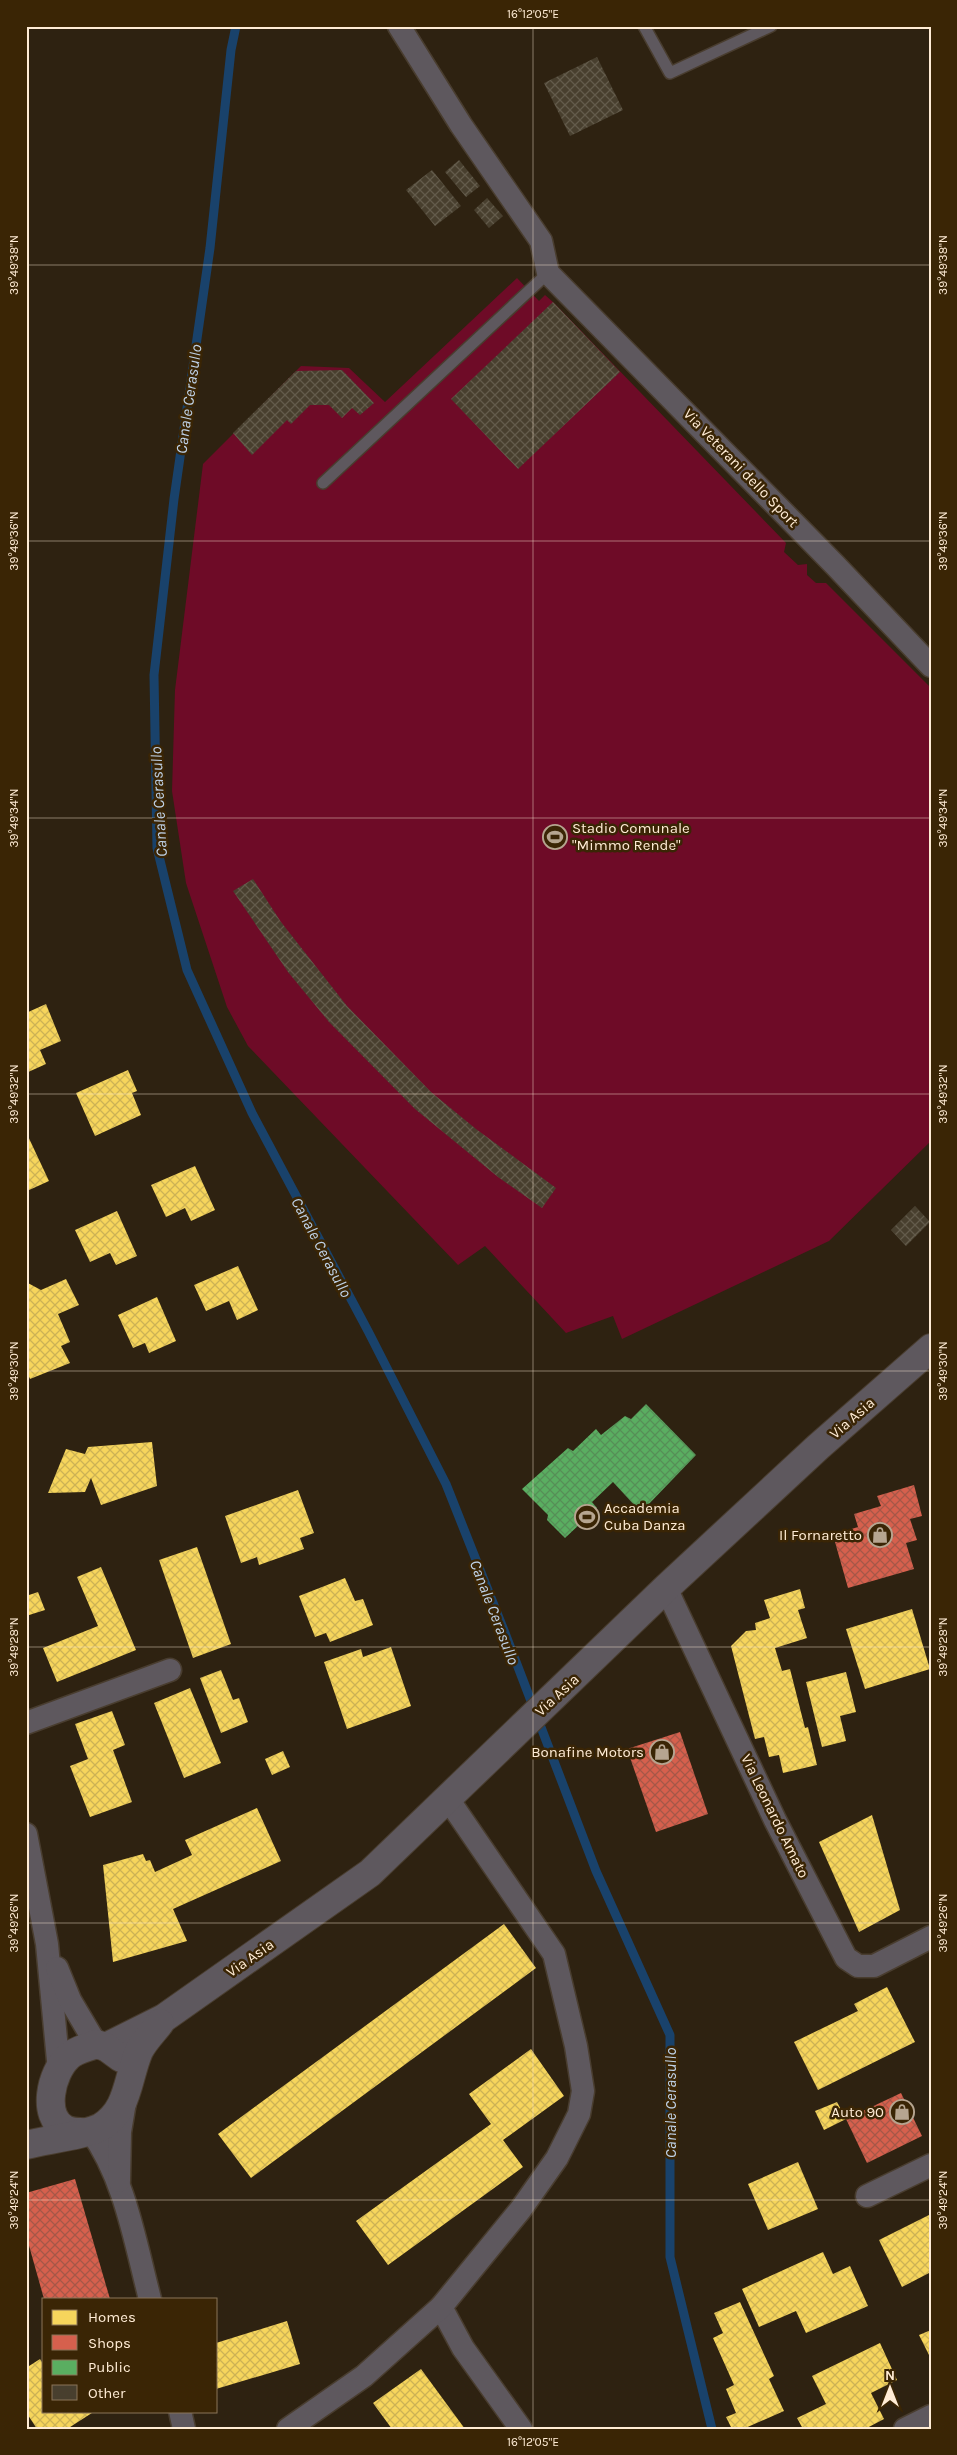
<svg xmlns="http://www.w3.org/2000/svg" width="957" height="2455" viewBox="0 0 957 2455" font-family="Karla,sans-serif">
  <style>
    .garden { fill: #6e0b27 }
    .homes { fill: url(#homes-cross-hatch) }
    .shops { fill: url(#shops-cross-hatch) }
    .public { fill: url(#public-cross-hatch) }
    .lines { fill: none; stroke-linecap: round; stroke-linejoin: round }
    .stream { stroke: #19426b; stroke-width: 9 }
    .building { fill: url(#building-cross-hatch) }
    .service-casing { stroke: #493d2f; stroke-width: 14 }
    .minor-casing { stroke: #493d2f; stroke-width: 25 }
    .tertiary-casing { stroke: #493d2f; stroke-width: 30 }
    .service { stroke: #5e585e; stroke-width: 11 }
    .minor { stroke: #5e585e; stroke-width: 22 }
    .tertiary { stroke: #5e585e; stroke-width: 28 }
    .ticks { fill: none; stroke: #ffecd5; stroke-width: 1; stroke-opacity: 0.45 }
    .labels { text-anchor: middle; stroke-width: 5; stroke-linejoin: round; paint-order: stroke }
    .street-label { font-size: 15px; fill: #ffecd5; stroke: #3a2505 }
    .poi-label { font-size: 15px; fill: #ffecd5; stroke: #3a2505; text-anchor: end }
    .water-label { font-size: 16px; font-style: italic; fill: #bfd2e8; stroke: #3a2505 }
    .neatline { fill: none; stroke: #ffecd5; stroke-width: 2 }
    .ticks-label { font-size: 12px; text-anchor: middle; fill: #ffecd5 }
  </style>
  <defs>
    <pattern id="homes-cross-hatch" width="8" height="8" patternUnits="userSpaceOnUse" patternTransform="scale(1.25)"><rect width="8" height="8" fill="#f6d55c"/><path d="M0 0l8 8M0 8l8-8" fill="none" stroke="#ccb255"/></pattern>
    <pattern id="shops-cross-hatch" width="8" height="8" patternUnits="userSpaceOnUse" patternTransform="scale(1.25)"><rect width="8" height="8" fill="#d6604d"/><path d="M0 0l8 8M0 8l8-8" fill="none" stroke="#a65748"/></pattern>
    <pattern id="public-cross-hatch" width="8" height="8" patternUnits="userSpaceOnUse" patternTransform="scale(1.25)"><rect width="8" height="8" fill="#5aae61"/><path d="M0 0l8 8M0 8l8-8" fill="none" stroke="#568f57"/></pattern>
    <pattern id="building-cross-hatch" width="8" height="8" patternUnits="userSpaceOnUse" patternTransform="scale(1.25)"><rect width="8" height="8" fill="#483f2e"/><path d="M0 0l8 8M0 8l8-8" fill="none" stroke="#635b4b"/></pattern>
  </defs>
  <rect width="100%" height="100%" fill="#2e2211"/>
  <polygon class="garden" points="517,278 539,301 545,295 553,302 786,543 784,552 798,565 807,564 807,575 816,583 826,583 931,688 931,1141 829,1241 622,1339 613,1316 566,1333 485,1246 458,1265 248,1046 227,1007 186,883 172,791 175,690 203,464 301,366 349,368 385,402"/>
  <g class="homes">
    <polygon points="46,1004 61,1041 40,1050 46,1064 26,1073 26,1013"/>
    <polygon points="128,1070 137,1091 132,1093 141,1115 95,1136 76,1093"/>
    <polygon points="26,1132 49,1181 27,1191 26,1188"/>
    <polygon points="195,1166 215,1210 191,1221 185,1208 166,1217 151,1185"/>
    <polygon points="117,1211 137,1256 116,1265 110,1253 90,1262 75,1230"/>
    <polygon points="238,1266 258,1310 237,1320 229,1301 206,1311 194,1285"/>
    <polygon points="66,1279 79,1305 58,1314 70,1342 61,1346 70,1363 30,1379 26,1370 26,1282 41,1290"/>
    <polygon points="157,1297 176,1341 149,1353 145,1343 133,1348 118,1315"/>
    <polygon points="152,1442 157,1486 101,1505 91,1478 85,1492 48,1493 66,1449 85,1454 88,1447"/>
    <polygon points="298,1490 314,1533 300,1538 304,1549 259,1565 257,1557 241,1563 225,1516"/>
    <polygon points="197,1547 231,1644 193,1658 159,1560"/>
    <polygon points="101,1567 136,1650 57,1682 43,1648 98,1626 77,1577"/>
    <polygon points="345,1578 355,1601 363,1599 373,1625 330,1642 326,1633 315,1637 299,1596"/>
    <polygon points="800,1589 805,1608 798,1610 807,1638 775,1648 782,1671 790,1669 805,1728 808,1727 817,1765 783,1773 779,1755 769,1757 764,1737 755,1739 731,1646 746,1631 756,1630 755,1623 770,1618 764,1600"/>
    <polygon points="38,1592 45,1610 26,1616 26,1596"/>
    <polygon points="912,1609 930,1669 865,1689 846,1629"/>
    <polygon points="391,1647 411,1706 347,1729 324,1662 361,1649 363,1657"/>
    <polygon points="221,1670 233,1700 239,1698 248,1722 221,1733 200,1678"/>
    <polygon points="846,1672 856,1712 840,1716 846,1741 822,1747 806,1682"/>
    <polygon points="190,1688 221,1763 184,1778 154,1703"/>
    <polygon points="112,1711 125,1745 113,1750 132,1802 90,1817 70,1766 88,1759 75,1724"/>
    <polygon points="283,1751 290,1767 272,1775 265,1759"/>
    <polygon points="257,1808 281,1861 173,1909 187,1941 113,1962 103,1865 143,1854 146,1861 150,1860 155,1872 192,1855 185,1840"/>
    <polygon points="872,1815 900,1910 859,1932 819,1842"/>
    <polygon points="504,1924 536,1968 251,2178 218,2134"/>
    <polygon points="887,1987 915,2042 818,2090 794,2042 858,2011 854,2004"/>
    <polygon points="531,2049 564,2096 503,2140 523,2167 388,2265 356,2221 491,2124 469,2094"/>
    <polygon points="837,2102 846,2119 824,2130 815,2111"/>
    <polygon points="798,2162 818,2209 768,2230 748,2184"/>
    <polygon points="931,2214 931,2272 902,2287 879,2240"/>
    <polygon points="823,2252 833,2274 850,2266 868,2306 806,2333 796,2311 759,2327 742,2289"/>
    <polygon points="740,2302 774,2376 769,2379 784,2411 743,2429 732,2429 726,2417 736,2413 726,2389 734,2385 713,2338 723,2333 714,2313"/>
    <polygon points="287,2321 300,2364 216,2389 216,2343"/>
    <polygon points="931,2330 931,2359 919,2335"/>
    <polygon points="880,2343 897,2380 871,2393 884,2419 865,2429 803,2429 797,2418 826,2404 812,2376"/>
    <polygon points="40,2359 44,2365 44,2411 95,2411 67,2429 37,2429 26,2412 26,2368"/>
    <polygon points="421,2369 465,2429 392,2429 373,2403"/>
  </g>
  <g class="shops">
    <polygon points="914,1485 922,1516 910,1519 917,1540 906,1543 914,1569 848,1588 835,1542 846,1538 845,1531 858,1527 854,1514 881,1506 877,1496"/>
    <polygon points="680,1732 708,1814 656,1832 627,1749"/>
    <polygon points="901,2093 922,2136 867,2163 846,2119"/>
    <polygon points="75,2179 110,2299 44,2299 26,2235 26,2193"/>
  </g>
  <polygon class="public" points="646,1404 696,1455 646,1507 636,1507 613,1482 592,1502 597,1508 565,1538 547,1520 548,1515 522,1489 568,1448 573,1451 596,1429 601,1435 625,1416 631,1419"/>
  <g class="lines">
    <polyline class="stream" points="236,26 231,50 210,248 174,499 154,675 157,848 187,970 252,1113 368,1331 446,1484 505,1633 596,1871 670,2035 670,2257 712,2429"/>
  </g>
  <g class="building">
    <polygon points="597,57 623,110 570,136 544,83"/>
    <polygon points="459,160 480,186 466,197 445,172"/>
    <polygon points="432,170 461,206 435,226 406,190"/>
    <polygon points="487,198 503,216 489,228 474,210"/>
    <polygon points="553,302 620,372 518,469 451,399"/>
    <polygon points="342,370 374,403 360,415 352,408 342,418 329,405 310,405 291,424 287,420 252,455 233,433 296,371"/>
    <polygon points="253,879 281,922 347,1006 390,1050 431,1092 476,1129 556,1188 542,1208 498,1177 415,1109 329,1022 288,972 233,891"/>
    <polygon points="915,1206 930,1222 906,1246 891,1230"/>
  </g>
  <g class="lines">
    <defs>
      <g id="service">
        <polyline points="644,26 670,73 771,26"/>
        <polyline points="323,483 548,273"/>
      </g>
      <g id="minor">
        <polyline points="399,26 461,125 541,241 548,273 835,565 931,666"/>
        <polyline points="666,1588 775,1820 846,1958 858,1966 874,1966 931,1937"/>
        <polyline points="26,1723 170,1670"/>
        <polyline points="26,1834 47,1944 59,2071"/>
        <polyline points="57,1968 70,2000 96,2044"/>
        <path d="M 90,2130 C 125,2178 135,2242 150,2299"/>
        <polyline points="119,2181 120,2132 125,2102"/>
        <polyline points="867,2196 931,2165"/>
        <polyline points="441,2307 463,2348 521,2429"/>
        <polyline points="180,2411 184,2429"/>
        <polyline points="288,2429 364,2376 441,2307 521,2209 557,2158 579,2114 583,2091 576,2046 554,1954 448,1799"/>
        <polyline points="905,2429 931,2416"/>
      </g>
      <g id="tertiary">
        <polyline points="106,2047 164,2018 370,1873 666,1588 818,1447 931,1348"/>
        <path d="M 81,2132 C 76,2132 69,2131 65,2129 C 41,2116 51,2073 68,2057 C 75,2050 87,2048 96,2044 L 106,2047 L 121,2058"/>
        <path d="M 26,2145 C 45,2140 86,2135 101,2127 C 129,2110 127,2079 139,2051 C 144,2041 153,2032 160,2023"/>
      </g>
    </defs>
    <use href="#service" class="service-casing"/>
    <use href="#minor" class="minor-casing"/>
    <use href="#tertiary" class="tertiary-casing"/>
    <use href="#service" class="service"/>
    <use href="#minor" class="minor"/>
    <use href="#tertiary" class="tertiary"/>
  </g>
  <path class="ticks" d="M 533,26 L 533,2429M 26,265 L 931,265M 26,541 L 931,541M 26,818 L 931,818M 26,1094 L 931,1094M 26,1371 L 931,1371M 26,1647 L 931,1647M 26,1923 L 931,1923M 26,2200 L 931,2200"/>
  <defs>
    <symbol id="stadium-ring" viewBox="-11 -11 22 22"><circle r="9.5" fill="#3a2505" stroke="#b6a590" stroke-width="1.5"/><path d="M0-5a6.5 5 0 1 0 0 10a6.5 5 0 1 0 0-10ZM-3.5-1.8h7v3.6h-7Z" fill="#b6a590"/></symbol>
    <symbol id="shop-ring" viewBox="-11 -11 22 22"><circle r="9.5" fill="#3a2505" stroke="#b6a590" stroke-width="1.5"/><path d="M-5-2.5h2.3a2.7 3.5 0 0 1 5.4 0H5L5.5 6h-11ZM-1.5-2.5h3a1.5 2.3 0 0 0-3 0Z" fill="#b6a590"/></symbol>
  </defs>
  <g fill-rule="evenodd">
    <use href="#stadium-ring" x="541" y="823" width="28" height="28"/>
    <use href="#stadium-ring" x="573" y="1503" width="28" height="28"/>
    <use href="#shop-ring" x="866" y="1521" width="28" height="28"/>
    <use href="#shop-ring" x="648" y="1738" width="28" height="28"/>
    <use href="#shop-ring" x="888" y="2098" width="28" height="28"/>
  </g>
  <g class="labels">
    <g class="street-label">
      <text transform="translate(741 468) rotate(46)" y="5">Via Veterani dello Sport</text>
      <text transform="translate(852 1418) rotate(-41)" y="5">Via Asia</text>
      <text transform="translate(557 1695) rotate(-43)" y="5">Via Asia</text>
      <text transform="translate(775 1816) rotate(64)" y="5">Via Leonardo Amato</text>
      <text transform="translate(250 1958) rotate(-35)" y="5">Via Asia</text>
    </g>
    <g class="poi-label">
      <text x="572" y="833" text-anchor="start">Stadio Comunale<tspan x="572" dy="17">"Mimmo Rende"</tspan></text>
      <text x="604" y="1513" text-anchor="start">Accademia<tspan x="604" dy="17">Cuba Danza</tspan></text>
      <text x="862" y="1540">Il Fornaretto</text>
      <text x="644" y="1757">Bonafine Motors</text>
      <text x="884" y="2117">Auto 90</text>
    </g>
    <g class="water-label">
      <text transform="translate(188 399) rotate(-82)" y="6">Canale Cerasullo</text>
      <text transform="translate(158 802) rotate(-93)" y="6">Canale Cerasullo</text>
      <text transform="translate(322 1247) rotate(62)" y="6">Canale Cerasullo</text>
      <text transform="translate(495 1612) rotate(69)" y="6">Canale Cerasullo</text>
      <text transform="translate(670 2103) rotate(-90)" y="6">Canale Cerasullo</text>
    </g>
  </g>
  <rect width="957" height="2455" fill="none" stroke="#3a2505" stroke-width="55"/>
  <rect x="42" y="2298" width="175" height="115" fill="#3a2505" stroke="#897558"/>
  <rect x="52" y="2310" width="25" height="15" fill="#f6d55c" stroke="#897558"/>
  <text x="88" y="2322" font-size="15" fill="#ffecd5">Homes</text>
  <rect x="52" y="2335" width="25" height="15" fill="#d6604d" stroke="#897558"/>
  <text x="88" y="2348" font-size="15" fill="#ffecd5">Shops</text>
  <rect x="52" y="2360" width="25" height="15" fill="#5aae61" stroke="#897558"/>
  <text x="88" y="2372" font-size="15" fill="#ffecd5">Public</text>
  <rect x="52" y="2385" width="25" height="15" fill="#483f2e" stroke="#897558"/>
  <text x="88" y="2398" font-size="15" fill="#ffecd5">Other</text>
  <g transform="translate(890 2388)" stroke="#3a2505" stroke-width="4" paint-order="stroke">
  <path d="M0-4L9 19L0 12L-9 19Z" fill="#ffecd5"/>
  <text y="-8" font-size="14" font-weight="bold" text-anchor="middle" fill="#ffecd5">N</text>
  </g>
  <rect x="28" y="28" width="902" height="2400" class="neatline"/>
  <g class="ticks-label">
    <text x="533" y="18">16°12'05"E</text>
    <text transform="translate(14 265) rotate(-90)" y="4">39°49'38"N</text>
    <text transform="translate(943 265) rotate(-90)" y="4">39°49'38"N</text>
    <text transform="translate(14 541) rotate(-90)" y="4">39°49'36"N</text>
    <text transform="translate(943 541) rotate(-90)" y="4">39°49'36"N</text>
    <text transform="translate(14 818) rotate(-90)" y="4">39°49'34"N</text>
    <text transform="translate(943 818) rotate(-90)" y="4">39°49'34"N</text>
    <text transform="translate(14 1094) rotate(-90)" y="4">39°49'32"N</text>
    <text transform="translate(943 1094) rotate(-90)" y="4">39°49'32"N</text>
    <text transform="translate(14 1371) rotate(-90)" y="4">39°49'30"N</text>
    <text transform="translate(943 1371) rotate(-90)" y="4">39°49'30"N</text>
    <text transform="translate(14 1647) rotate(-90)" y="4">39°49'28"N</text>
    <text transform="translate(943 1647) rotate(-90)" y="4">39°49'28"N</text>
    <text transform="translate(14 1923) rotate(-90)" y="4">39°49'26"N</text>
    <text transform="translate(943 1923) rotate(-90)" y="4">39°49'26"N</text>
    <text transform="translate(14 2200) rotate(-90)" y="4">39°49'24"N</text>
    <text transform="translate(943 2200) rotate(-90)" y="4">39°49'24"N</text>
    <text x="533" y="2446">16°12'05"E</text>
  </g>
</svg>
